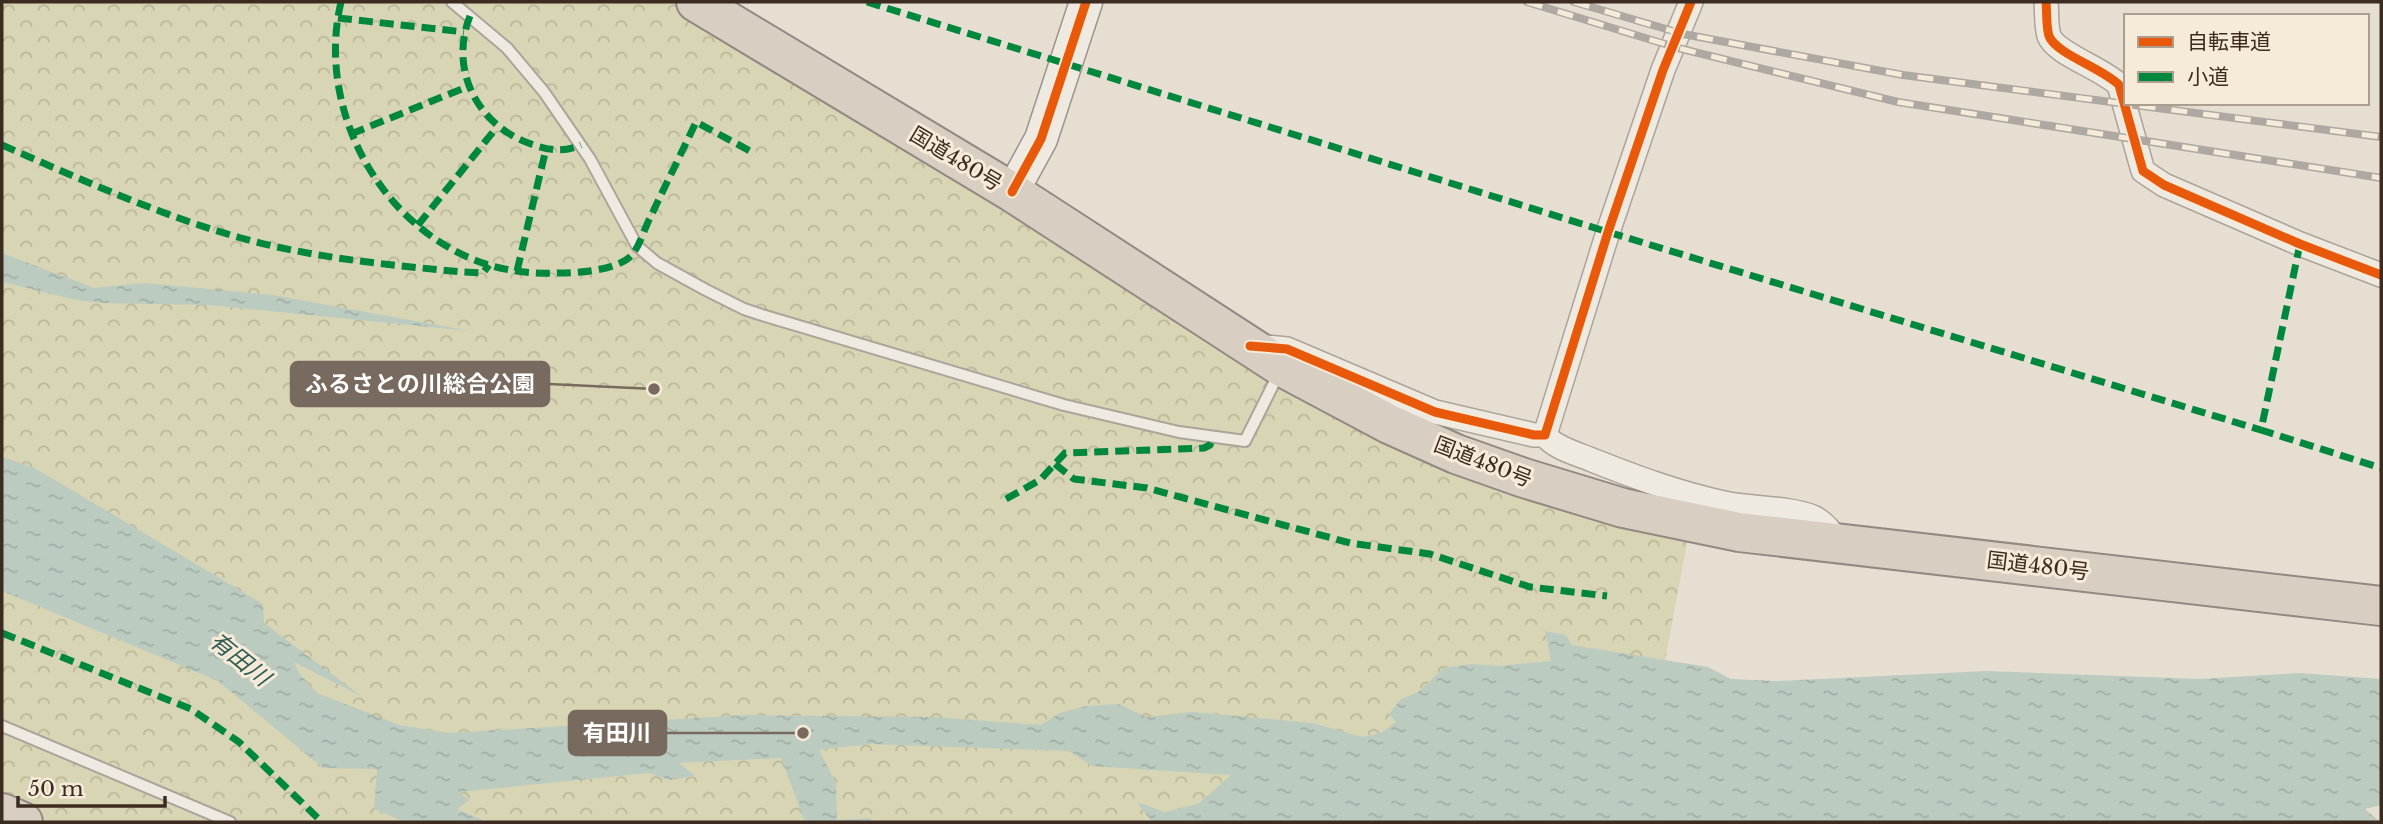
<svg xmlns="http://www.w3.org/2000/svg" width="2383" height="824" viewBox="0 0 2383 824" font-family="'Libre Baskerville','Noto Sans JP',serif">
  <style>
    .park { fill: url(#park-crowns) }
    .water { fill: url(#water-ripples) }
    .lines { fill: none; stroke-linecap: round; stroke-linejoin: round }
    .lane-casing { stroke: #aca399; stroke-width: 14 }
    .street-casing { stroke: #aca399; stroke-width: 26 }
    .secondary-casing { stroke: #9c938a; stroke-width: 35 }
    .highway-casing { stroke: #928980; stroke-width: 42 }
    .lane { stroke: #eeeae2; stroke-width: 10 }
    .street { stroke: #eeeae2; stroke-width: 23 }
    .secondary { stroke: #eeeae2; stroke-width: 32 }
    .highway { stroke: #d9cec2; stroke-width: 38 }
    .rail-casing { stroke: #aea8a2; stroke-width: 8 }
    .rail { stroke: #f6ead8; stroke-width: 5; stroke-dasharray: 16; stroke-linecap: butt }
    .quiet { stroke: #00873e; stroke-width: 7; stroke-dasharray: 14 7; stroke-linecap: butt }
    .cycleway-casing { stroke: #f6ead8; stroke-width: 13 }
    .cycleway { stroke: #e8590c; stroke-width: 9 }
    .labels { text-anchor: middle; stroke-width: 6; stroke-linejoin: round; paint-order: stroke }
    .street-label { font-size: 21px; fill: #3c2b20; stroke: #f6ead8 }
    .water-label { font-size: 23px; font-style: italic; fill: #305c54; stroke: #f6ead8 }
    .leader { fill: none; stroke: #786a5e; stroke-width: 2.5 }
    .callout-dot { fill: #786a5e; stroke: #f6ead8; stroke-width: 2.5 }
    .callout { fill: #786a5e; stroke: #786a5e; stroke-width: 2.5 }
    .callout-label { font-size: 23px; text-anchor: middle; font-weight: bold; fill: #fff }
  </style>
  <defs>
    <pattern id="park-crowns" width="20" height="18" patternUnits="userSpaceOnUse" patternTransform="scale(1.75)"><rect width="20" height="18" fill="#d8d5b4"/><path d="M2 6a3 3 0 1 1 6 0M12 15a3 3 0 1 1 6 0" fill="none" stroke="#bab79a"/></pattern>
    <pattern id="water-ripples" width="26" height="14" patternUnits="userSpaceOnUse" patternTransform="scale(1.75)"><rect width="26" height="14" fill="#bbcbc0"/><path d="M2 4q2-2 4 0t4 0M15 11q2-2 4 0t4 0" fill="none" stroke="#a2aea5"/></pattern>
  </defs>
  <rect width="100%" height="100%" fill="#e6ded1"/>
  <polygon class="park" points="2,2 673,2 1259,363 1689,532 1635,822 46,822 2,803"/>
  <g class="water">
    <polygon points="2,253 94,288 146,283 273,295 470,331 209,305 102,303 76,300 2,282"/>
    <polygon points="2,457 33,467 263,604 264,623 361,696 294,662 300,674 317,693 399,725 449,733 746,715 933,717 1041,725 1060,713 1086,706 1119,704 1146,717 1193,712 1312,723 1363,737 1381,733 1396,722 1389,714 1401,699 1417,693 1444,668 1471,664 1498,666 1551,661 1545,631 1566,635 1572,645 1708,667 1731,679 1777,681 1986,671 2200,679 2300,673 2381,679 2381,805 2365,809 2380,822 1152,822 1137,802 1165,812 1198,804 1231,775 1092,766 1069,751 870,744 819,750 836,783 837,820 869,818 874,822 805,822 781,758 679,763 695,776 670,780 649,773 459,792 469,800 457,809 487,822 405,822 374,809 377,769 323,768 218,681 2,591"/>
  </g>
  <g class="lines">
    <defs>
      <g id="lane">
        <polyline points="452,2 507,48 544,92 590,159 637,246 657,263 706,290 744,309 762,315 1064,405 1179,432 1245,441 1279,373"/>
        <polyline points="2,726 230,822"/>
      </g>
      <g id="street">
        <path d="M 2046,2 C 2047,12 2046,27 2049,36 C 2056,54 2102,68 2119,85 L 2143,171 L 2164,185 L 2300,244 L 2381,275"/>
        <polyline points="1266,347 1287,349 1299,354 1435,412 1534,435 1545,435 1608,232 1663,70 1691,2"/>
        <path d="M 1545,435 C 1554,448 1578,454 1592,460 C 1635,477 1678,493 1724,503 C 1751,509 1788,507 1813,517 C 1825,523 1832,533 1839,543"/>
      </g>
      <polyline id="secondary" points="1012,192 1041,139 1086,2"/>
      <g id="highway">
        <polyline points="696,2 1012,192 1282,367 1389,424 1456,454 1524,478 1623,508 1739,532 2381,606"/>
        <polyline points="2,813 23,822"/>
      </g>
    </defs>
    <use href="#lane" class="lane-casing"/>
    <use href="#street" class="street-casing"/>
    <use href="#secondary" class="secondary-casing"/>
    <use href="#highway" class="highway-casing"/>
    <use href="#lane" class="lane"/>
    <use href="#street" class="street"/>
    <use href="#secondary" class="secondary"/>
    <use href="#highway" class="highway"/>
    <defs>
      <g id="rail">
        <polyline points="1527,2 1678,48 1898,102 2381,178"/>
        <polyline points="1574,2 1683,34 1903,75 2381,137"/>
      </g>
    </defs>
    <use href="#rail" class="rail-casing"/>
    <use href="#rail" class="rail"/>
    <g class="quiet">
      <path d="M 341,2 C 315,111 383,234 492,266 C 514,272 537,274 560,273 C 579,273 617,270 631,256 C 640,246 644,229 650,218 C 665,186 681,154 696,122 L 752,152"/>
      <polyline points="867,2 1608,232 2261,430"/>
      <path d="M 470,16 C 448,71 479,128 534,145 C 551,151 565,152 581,145"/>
      <polyline points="338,18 464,32"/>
      <polyline points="351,134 469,86"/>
      <path d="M 2,145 C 80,179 159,215 241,238 C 313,258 389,265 463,272 L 483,273 L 489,265"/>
      <polyline points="418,225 497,127"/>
      <polyline points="2300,244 2261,430 2381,468"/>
      <polyline points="517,271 546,149"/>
      <polyline points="1055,464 1074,479 1147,488 1350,543 1430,554 1530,587 1607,596"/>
      <polyline points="1006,499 1040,480 1065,453 1204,448 1210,445 1213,438"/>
      <polyline points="2,633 191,709 239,742 322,822"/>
    </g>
    <defs>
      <g id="cycleway">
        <path d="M 2046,2 C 2047,12 2046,27 2049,36 C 2056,54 2102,68 2119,85 L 2143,171 L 2164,185 L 2300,244 L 2381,275"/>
        <polyline points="1012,192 1041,139 1086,2"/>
        <polyline points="1250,346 1287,349 1435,412 1534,435 1545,435 1608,232 1663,70 1691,2"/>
      </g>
    </defs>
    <use href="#cycleway" class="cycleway-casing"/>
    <use href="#cycleway" class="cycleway"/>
  </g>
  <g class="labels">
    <g class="street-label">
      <text transform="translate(956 159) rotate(31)" y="7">国道480号</text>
      <text transform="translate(1483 462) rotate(21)" y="7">国道480号</text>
      <text transform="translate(2038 566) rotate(7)" y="7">国道480号</text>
    </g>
    <g class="water-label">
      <text transform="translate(240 659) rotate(39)" y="8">有田川</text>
    </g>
  </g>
  <path class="leader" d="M654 389L549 384M803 733L666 733"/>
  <g class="callout-dot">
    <circle cx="654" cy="389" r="7"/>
    <circle cx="803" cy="733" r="7"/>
  </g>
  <g class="callout">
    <rect x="291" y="362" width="258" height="44" rx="7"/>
    <rect x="569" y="711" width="97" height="44" rx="7"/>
  </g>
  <g class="callout-label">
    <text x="420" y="392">ふるさとの川総合公園</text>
    <text x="617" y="741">有田川</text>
  </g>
  <rect width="2383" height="824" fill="none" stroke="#3c2b20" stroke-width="7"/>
  <rect x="2124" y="14" width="245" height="91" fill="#f6ead8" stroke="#ac9e8e" stroke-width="2"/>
  <rect x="2138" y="37" width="35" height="10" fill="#e8590c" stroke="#ac9e8e" stroke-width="2"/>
  <text x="2187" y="49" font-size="21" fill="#3c2b20">自転車道</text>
  <rect x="2138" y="72" width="35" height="10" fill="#00873e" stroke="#ac9e8e" stroke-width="2"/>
  <text x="2187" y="84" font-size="21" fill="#3c2b20">小道</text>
  <path d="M18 796v10h147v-10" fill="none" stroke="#3c2b20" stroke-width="3.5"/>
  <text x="28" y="796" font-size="21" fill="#3c2b20" stroke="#f6ead8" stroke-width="5" paint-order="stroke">50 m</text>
</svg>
